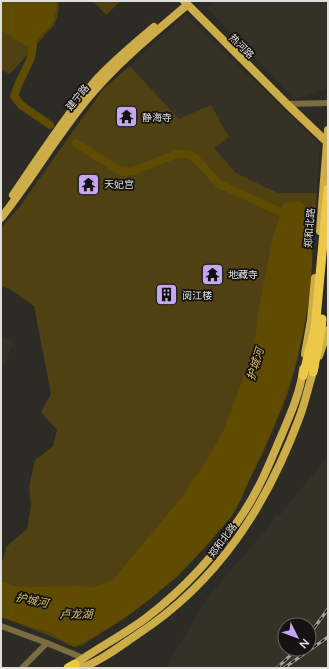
<svg xmlns="http://www.w3.org/2000/svg" width="329" height="669" viewBox="0 0 329 669" font-family="Lato,'Noto Sans SC',sans-serif">
  <style>
    .built { fill: #353126; fill-rule: evenodd }
    .green { fill: #4f4112 }
    .water { fill: #5f4c00 }
    .lines { fill: none; stroke-linecap: round; stroke-linejoin: round }
    .river { stroke: #5f4c00; stroke-width: 8 }
    .minor { stroke: #7b6d3f; stroke-width: 6 }
    .major { stroke: #cdad48; stroke-width: 8 }
    .highway { stroke: #edc748; stroke-width: 9 }
    .rail-casing { stroke: #a5a4a0; stroke-width: 3 }
    .rail { stroke: #141311; stroke-width: 1.5; stroke-dasharray: 4.5; stroke-linecap: butt }
    .labels { text-anchor: middle; stroke-width: 3.5; stroke-linejoin: round; paint-order: stroke }
    .street-label { font-size: 10px; fill: #e0dfdc; stroke: #141311 }
    .poi-label { font-size: 10px; fill: #e0dfdc; stroke: #141311; text-anchor: start }
    .water-label { font-size: 11px; font-style: italic; fill: #ddc064; stroke: #141311 }
  </style>
  <rect width="100%" height="100%" fill="#2c2b26"/>
  <g class="built">
    <polygon points="215,1 328,1 328,88 294,99 207,8"/>
    <polygon points="186,15 320,144 317,193 278,193 236,173 213,147 179,119 130,66"/>
    <polygon points="1,336 14,342 1,373"/>
    <path d="M 328,456 L 328,668 L 166,668 L 206,599 L 266,530 L 276,515 L 279,516 ZM 285,625 L 309,625 L 309,649 L 285,649 Z"/>
  </g>
  <g class="green">
    <path d="M 1,1 L 58,1 C 60,10 58,17 54,25 L 10,74 L 1,70 Z"/>
    <polygon points="93,1 121,1 106,15"/>
    <polygon points="130,66 179,119 211,105 229,137 214,148 236,173 278,193 317,193 309,298 297,362 287,396 264,451 231,516 203,549 176,578 128,616 83,645 74,647 45,634 1,617 1,560 3,560 6,547 27,529 31,507 29,486 35,460 53,446 57,430 41,412 51,394 34,306 11,290 1,286 1,228 20,206 103,89"/>
  </g>
  <g class="water">
    <polygon points="1,1 54,1 57,6 53,22 33,45 26,46 1,30"/>
    <path d="M 299,201 C 309,205 306,216 307,225 C 309,234 312,243 312,252 C 313,263 311,276 310,288 C 303,356 282,413 252,474 C 245,488 240,505 231,517 C 225,524 219,531 213,538 C 174,584 128,620 74,647 L 48,631 L 27,626 L 1,617 L 1,581 L 14,586 L 30,587 L 82,586 L 92,588 L 113,580 L 182,497 L 211,453 L 224,429 L 241,384 L 254,347 L 259,308 L 272,241 L 283,204 Z"/>
  </g>
  <g class="lines">
    <g class="river">
      <polyline points="33,45 31,58 19,83 14,96 21,105 50,125"/>
      <polyline points="76,143 122,172 133,171 177,154 189,154 196,159 219,184 289,216"/>
    </g>
    <g class="minor">
      <polyline points="287,104 328,103"/>
      <polyline points="1,626 47,643 83,658"/>
      <polyline points="22,668 47,643"/>
    </g>
    <g class="major">
      <polyline points="184,1 287,104 328,143"/>
      <path d="M 13,195 C 40,156 65,116 95,81 C 113,61 134,44 154,27"/>
      <path d="M 1,218 C 32,179 57,135 89,97 C 118,62 153,34 187,5"/>
      <polyline points="320,231 328,130"/>
      <polyline points="305,354 311,320 315,278"/>
      <polyline points="319,356 328,330"/>
      <path d="M 75,664 C 98,648 123,635 146,618 C 184,589 218,552 244,512 C 259,489 269,465 279,441 C 288,420 301,392 303,369"/>
      <path d="M 81,668 C 101,661 120,646 138,634 C 219,581 267,505 300,416 C 306,400 309,383 315,366"/>
    </g>
    <g class="highway">
      <polyline points="313,372 321,331 322,319"/>
      <polyline points="303,376 315,329 328,189"/>
      <polyline points="68,668 75,664"/>
    </g>
    <defs>
      <g id="rail">
        <polyline points="309,635 328,609"/>
        <polyline points="277,668 297,649"/>
        <polyline points="284,668 328,637"/>
      </g>
    </defs>
    <use href="#rail" class="rail-casing"/>
    <use href="#rail" class="rail"/>
  </g>
  <defs>
    <symbol id="temple-square" viewBox="-11 -11 22 22"><rect x="-9" y="-9" width="18" height="18" rx="4" fill="#c4a7f1" stroke="#141311"/><path d="M0-6L5-2H3V0L6.5 2.5H4V6H1.5V3h-3V6H-4V2.5H-6.5L-3 0V-2H-5Z" fill="#111"/></symbol>
    <symbol id="building-square" viewBox="-11 -11 22 22"><rect x="-9" y="-9" width="18" height="18" rx="4" fill="#c4a7f1" stroke="#141311"/><path d="M-4-6H4V6H1V3H-1V6H-4ZM-2.5-4.3h1.7v1.8h-1.7ZM.8-4.3h1.7v1.8H.8ZM-2.5-1h1.7V.8h-1.7ZM.8-1h1.7V.8H.8Z" fill="#111"/></symbol>
  </defs>
  <g fill-rule="evenodd">
    <use href="#temple-square" x="114" y="104" width="25" height="25"/>
    <use href="#temple-square" x="76" y="172" width="25" height="25"/>
    <use href="#temple-square" x="200" y="262" width="25" height="25"/>
    <use href="#building-square" x="154" y="282" width="25" height="25"/>
  </g>
  <g class="labels">
    <g class="street-label">
      <text transform="translate(242 46) rotate(45)" y="4">热河路</text>
      <text transform="translate(77 97) rotate(-51)" y="4">建宁路</text>
      <text transform="translate(309 228) rotate(-86)" y="4">郑和北路</text>
      <text transform="translate(222 540) rotate(-53)" y="4">郑和北路</text>
    </g>
    <g class="poi-label">
      <text x="142" y="121">静海寺</text>
      <text x="104" y="188">天妃宫</text>
      <text x="228" y="278">地藏寺</text>
      <text x="182" y="299">阅江楼</text>
    </g>
    <g class="water-label">
      <text transform="translate(255 364) rotate(-73)" y="4">护城河</text>
      <text transform="translate(32 600) rotate(12)" y="4">护城河</text>
      <text x="76" y="618">卢龙湖</text>
    </g>
  </g>
  <rect width="329" height="669" fill="none" stroke="#e0dfdc" stroke-width="4"/>
  <g transform="translate(297 637) rotate(132)"><circle r="19" fill="#141311" stroke="#666562"/>
  <path d="M0-3L7 15L0 10L-7 15Z" fill="#c4a7f1"/>
  <text y="-6" font-size="11" font-weight="bold" text-anchor="middle" fill="#e0dfdc">N</text>
  </g>
</svg>
